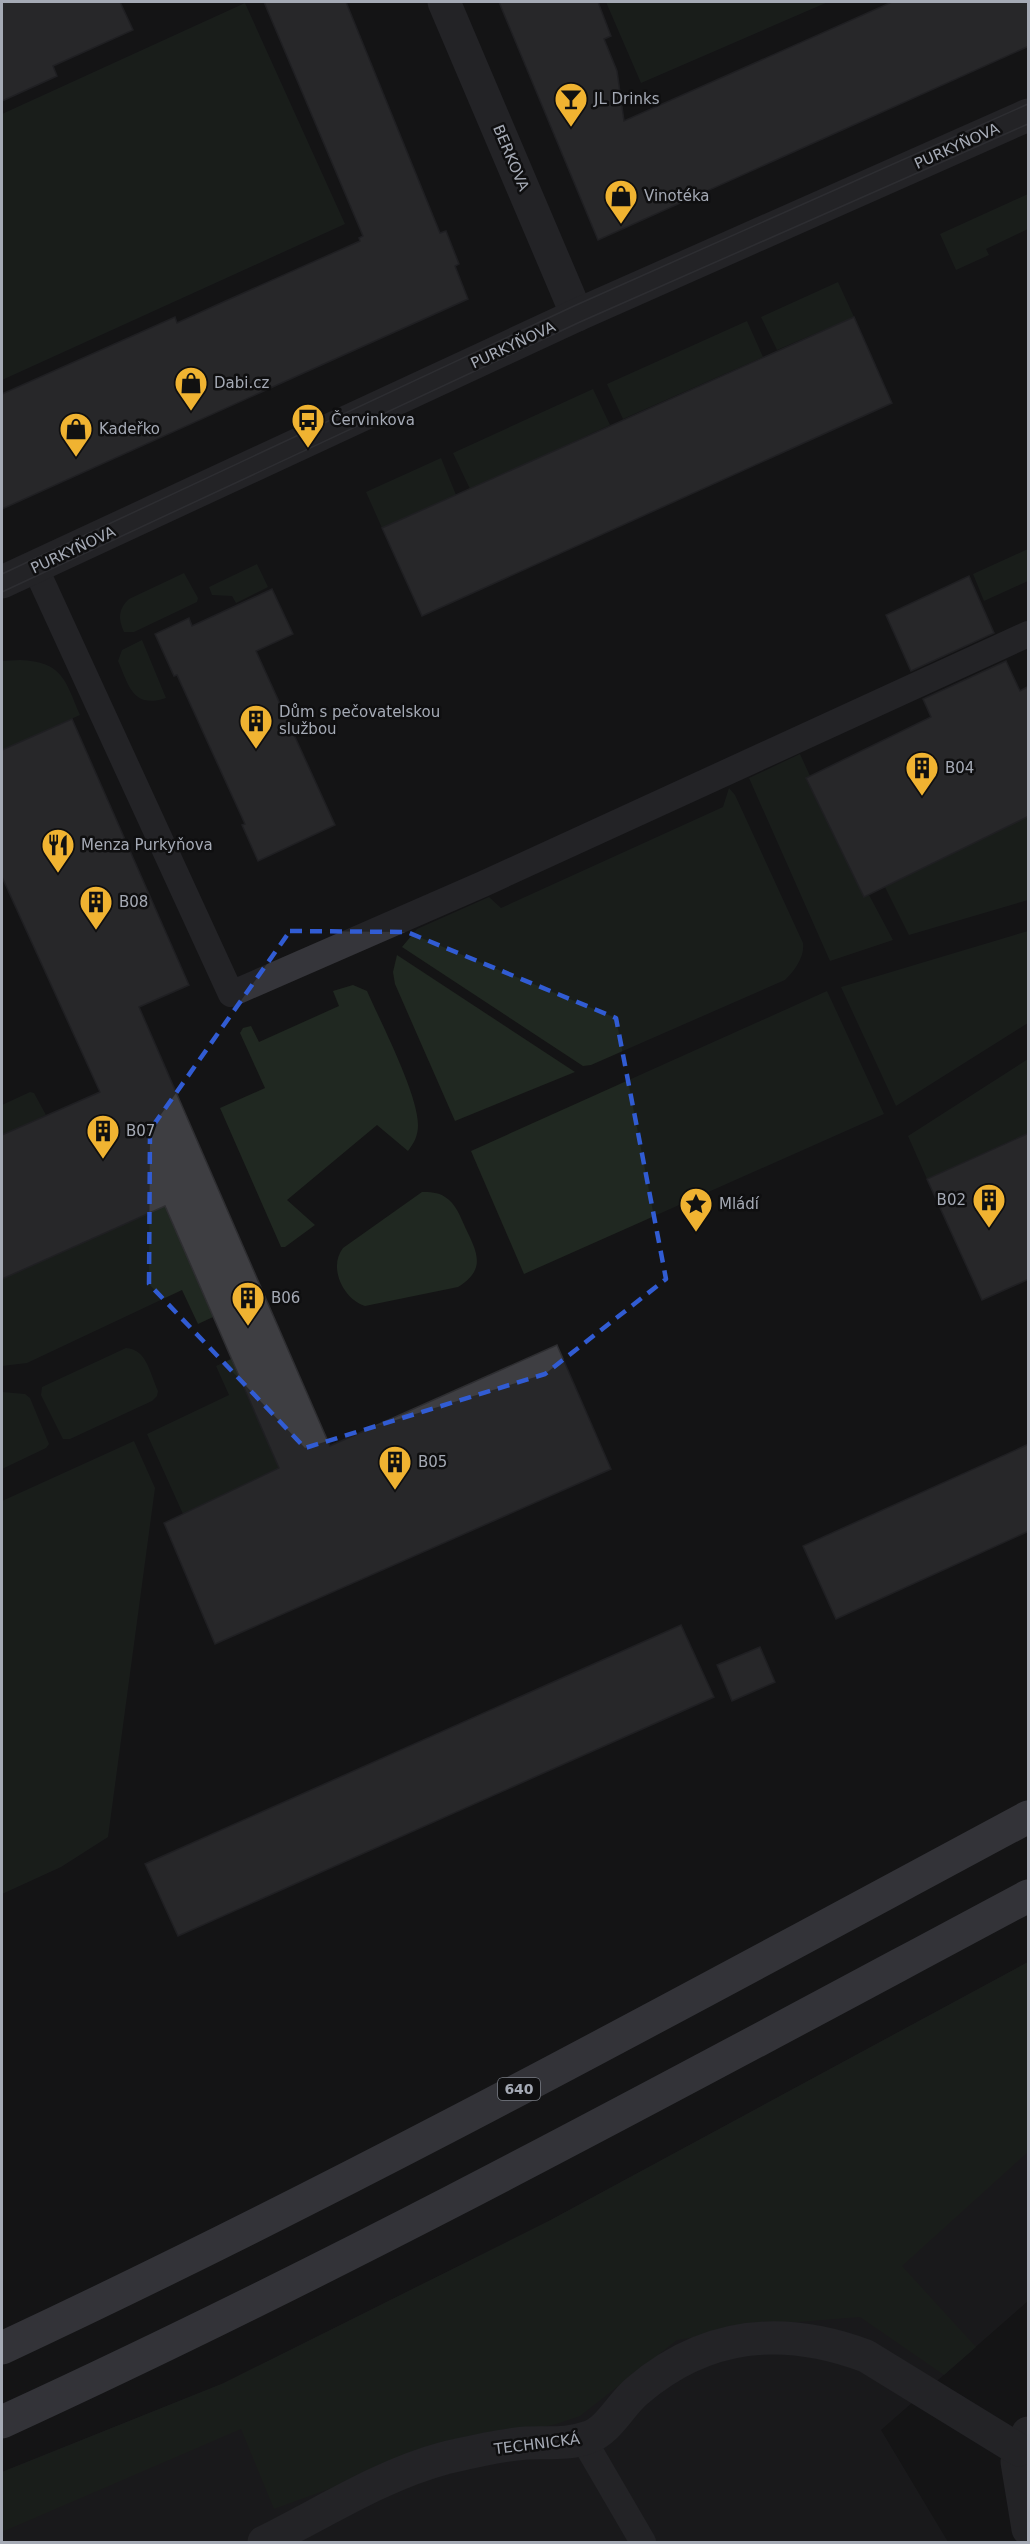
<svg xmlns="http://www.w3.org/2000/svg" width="1030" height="2544" viewBox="0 0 1030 2544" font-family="'DejaVu Sans',sans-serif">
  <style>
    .built { fill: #202022 }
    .green { fill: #202821 }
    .building { fill: #3e3e42; stroke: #2e2e31; stroke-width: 1.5 }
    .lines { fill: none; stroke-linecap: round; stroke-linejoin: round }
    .service { stroke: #35353a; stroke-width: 26 }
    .minor { stroke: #35353a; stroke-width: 33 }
    .tertiary { stroke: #35353a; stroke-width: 33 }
    .trunk { stroke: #595a62; stroke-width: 33 }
    .tram { stroke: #4c4d53; stroke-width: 1.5 }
    .marked { fill: none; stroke: #315cd3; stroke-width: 4.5; stroke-dasharray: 12 8; stroke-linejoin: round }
    .labels { text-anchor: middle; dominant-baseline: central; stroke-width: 5; stroke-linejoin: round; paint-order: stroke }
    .shield { fill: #0f0f10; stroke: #787c84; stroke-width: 1.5 }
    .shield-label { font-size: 14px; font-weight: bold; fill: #a5aab5 }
    .poi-label { font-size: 15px; fill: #a5aab5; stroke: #0f0f10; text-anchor: start }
    .street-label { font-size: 15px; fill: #a5aab5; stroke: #0f0f10 }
  </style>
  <rect width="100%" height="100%" fill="#141415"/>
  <!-- built -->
  <path class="built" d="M1028 1962V2301L881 2430 948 2542H2V2472L224 2383 547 2222Z"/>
  <!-- green -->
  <g class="green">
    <path d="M606 2H828L641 83Z"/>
    <path d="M245 3 345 224 2 380V114Z"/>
    <path d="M1028 194V229L986 249 989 255 956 270 940 234Z"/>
    <path d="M838 282 854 317 777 350 761 317Z"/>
    <path d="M747 321 763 357 623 419 607 384Z"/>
    <path d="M593 389 610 425 470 489 453 453Z"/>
    <path d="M441 458 456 495 382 528 366 492Z"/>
    <path d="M1028 549V581L984 601 973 574Z"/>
    <path d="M257 564 268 587 236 603 232 596 212 595 209 587Z"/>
    <path d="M184 573 198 598 197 602 134 632H124C118 619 118 609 129 599Z"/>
    <path d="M142 640 166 698C133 709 129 686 118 661L122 650Z"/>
    <path d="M20 660C63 662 65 680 80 715L2 750V661Z"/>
    <path d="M800 754 810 776 806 779 864 897 869 895 893 940 830 961 749 778Z"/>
    <path d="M729 788 735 795 803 943C805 957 794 971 785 980L591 1065 583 1066 402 947 417 929 489 897 501 908 723 807Z"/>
    <path d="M1028 816V900L909 935 885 887Z"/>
    <path d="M1028 931V1023L896 1106 841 987Z"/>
    <path d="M397 955 575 1072 455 1121 395 984 393 972Z"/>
    <path d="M353 985 367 991C381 1023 418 1094 418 1125 418 1136 414 1143 408 1151L377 1125 287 1200 315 1225 285 1247H281L220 1108 265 1088 240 1033 243 1028 251 1026 259 1042 339 1006 333 991Z"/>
    <path d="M827 991 884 1114 524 1274 471 1151Z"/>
    <path d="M1028 1059V1133L927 1179 908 1136Z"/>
    <path d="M30 1092 34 1093 46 1115 2 1135V1105Z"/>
    <path d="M422 1192C429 1192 438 1192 445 1197 456 1204 460 1216 465 1227 477 1252 487 1269 458 1287L365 1306C343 1299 328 1267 343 1248Z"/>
    <path d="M165 1206 213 1317 198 1324 182 1290 27 1363 2 1366V1279Z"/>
    <path d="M126 1348C147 1349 150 1374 158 1391L157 1396 152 1401 70 1439H63L41 1395 42 1387Z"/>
    <path d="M231 1359 279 1468 183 1514 147 1434 229 1395 216 1366Z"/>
    <path d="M2 1392 25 1394 30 1398 49 1444 46 1448 2 1469Z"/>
    <path d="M134 1441 155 1488 108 1837 61 1867 2 1894V1501Z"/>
    <path d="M1028 1962V2152L902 2266 976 2347 944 2375 860 2317 774 2324 677 2340 580 2416 556 2424 411 2459 274 2509 241 2429 2 2532V2472L224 2383 547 2222Z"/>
  </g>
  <!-- building -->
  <g class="building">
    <path d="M2 2H120L133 30 53 66 57 76 2 101Z"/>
    <path d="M264 2H346L440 233 446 231 459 264 455 266 468 299 2 509V394L175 317 177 323 221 303 360 241 359 238 363 236Z"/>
    <path d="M499 2H598L611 36 604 39 617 71 624 121 892 2H1029V46L598 240Z"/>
    <path d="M854 317 892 403 422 616 382 528Z"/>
    <path d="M969 576 994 633 911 671 886 615Z"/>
    <path d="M272 589 293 634 256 651 335 825 258 861 242 825 245 824 177 675 174 676 155 634 189 618 192 626Z"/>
    <path d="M1006 661 1020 691 1029 686V816L864 897 806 778 931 717 923 699Z"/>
    <path d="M72 719 189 985 139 1007 330 1446 557 1345 611 1469 215 1644 164 1523 279 1468 165 1206 2 1279V1135L100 1092 2 877V750Z"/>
    <path d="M1029 1133V1279L982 1300 927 1179Z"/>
    <path d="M1029 1444V1531L836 1619 803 1546Z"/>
    <path d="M681 1625 714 1697 178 1936 145 1864Z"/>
    <path d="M760 1647 775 1682 732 1701 717 1665Z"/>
  </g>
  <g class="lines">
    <!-- service -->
    <g class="service">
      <path d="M35 567 231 994 483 884 1028 634"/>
      <path d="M583 2439 643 2542"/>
    </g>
    <!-- minor -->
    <g class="minor">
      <path d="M444 2 577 315"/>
      <path d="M1028 2433 1019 2450 1017 2462 1028 2529"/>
      <path d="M264 2542C323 2513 381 2475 445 2458 471 2452 499 2445 526 2443 547 2442 568 2445 589 2437 609 2430 621 2404 637 2391 706 2332 783 2325 866 2356L1019 2450"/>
    </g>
    <!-- tertiary -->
    <path class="tertiary" d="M2 582 577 315 1028 115"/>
    <!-- trunk -->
    <g class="trunk">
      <path d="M2 2348C351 2185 689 1999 1028 1817"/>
      <path d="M2 2422C351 2262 689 2077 1028 1896"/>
    </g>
    <!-- tram -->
    <g class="tram">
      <path d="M2 574 574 306 1028 104"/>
      <path d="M2 592 580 322 1028 124"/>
    </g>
  </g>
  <!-- marked area -->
  <path d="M0 0H1030V2544H0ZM290 931 407 932 616 1018 666 1279 545 1374 305 1448 149 1284 150 1130Z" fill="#141415" fill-opacity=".55" fill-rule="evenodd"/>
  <path class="marked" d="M290 931 407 932 616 1018 666 1279 545 1374 305 1448 149 1284 150 1130Z"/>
  <!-- icons -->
  <defs>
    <g id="bar-pin" transform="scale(1.725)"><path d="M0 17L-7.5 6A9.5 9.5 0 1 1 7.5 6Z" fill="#f0b331" stroke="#0f0f10"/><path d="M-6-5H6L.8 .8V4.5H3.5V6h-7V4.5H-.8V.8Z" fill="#111"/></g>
    <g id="shop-pin" transform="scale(1.725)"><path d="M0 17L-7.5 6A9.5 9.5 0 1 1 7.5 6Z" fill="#f0b331" stroke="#0f0f10"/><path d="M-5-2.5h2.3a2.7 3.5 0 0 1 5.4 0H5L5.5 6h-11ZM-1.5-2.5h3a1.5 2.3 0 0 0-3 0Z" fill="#111"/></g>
    <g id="bus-pin" transform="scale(1.725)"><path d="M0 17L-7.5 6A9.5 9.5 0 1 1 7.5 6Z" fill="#f0b331" stroke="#0f0f10"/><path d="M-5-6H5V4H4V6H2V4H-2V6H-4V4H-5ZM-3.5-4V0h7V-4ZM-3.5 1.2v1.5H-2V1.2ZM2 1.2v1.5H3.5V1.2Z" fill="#111"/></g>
    <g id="building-pin" transform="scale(1.725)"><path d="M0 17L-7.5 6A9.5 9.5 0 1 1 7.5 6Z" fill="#f0b331" stroke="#0f0f10"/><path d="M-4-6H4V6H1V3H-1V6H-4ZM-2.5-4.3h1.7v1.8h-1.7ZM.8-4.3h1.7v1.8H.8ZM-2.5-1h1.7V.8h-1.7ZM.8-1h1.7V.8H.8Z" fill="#111"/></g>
    <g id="restaurant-pin" transform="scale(1.725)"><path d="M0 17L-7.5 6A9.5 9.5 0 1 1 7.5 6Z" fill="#f0b331" stroke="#0f0f10"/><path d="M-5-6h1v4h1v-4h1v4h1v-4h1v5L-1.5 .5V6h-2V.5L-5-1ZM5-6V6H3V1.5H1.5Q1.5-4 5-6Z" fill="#111"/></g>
    <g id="sight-pin" transform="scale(1.725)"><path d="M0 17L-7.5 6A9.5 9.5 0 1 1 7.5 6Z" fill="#f0b331" stroke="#0f0f10"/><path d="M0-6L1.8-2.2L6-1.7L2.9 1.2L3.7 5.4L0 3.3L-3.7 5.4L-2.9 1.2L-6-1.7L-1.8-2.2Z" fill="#111"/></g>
  </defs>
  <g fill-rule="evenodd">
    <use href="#bar-pin" x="571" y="99"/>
    <use href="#shop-pin" x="621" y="196"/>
    <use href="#shop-pin" x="191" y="383"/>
    <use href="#bus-pin" x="308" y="420"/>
    <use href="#shop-pin" x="76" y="429"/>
    <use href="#building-pin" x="256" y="721"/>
    <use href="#building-pin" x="922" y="768"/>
    <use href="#restaurant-pin" x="58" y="845"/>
    <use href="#building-pin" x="96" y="902"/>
    <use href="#building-pin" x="103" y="1131"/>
    <use href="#building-pin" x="989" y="1200"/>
    <use href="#sight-pin" x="696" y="1204"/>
    <use href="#building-pin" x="248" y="1298"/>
    <use href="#building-pin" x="395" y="1462"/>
  </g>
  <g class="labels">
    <!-- shield labels -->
    <rect class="shield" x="498" y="2078" width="42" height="22" rx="4.5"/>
    <g class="shield-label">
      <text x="519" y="2089">640</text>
    </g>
    <!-- poi labels -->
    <g class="poi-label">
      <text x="594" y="99">JL Drinks</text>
      <text x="644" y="196">Vinotéka</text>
      <text x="214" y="383">Dabi.cz</text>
      <text x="331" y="420">Červinkova</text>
      <text x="99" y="429">Kadeřko</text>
      <text x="279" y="712">Dům s pečovatelskou<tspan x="279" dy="17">službou</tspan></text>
      <text x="945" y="768">B04</text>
      <text x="81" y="845">Menza Purkyňova</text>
      <text x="119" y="902">B08</text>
      <text x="126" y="1131">B07</text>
      <text x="966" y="1200" text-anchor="end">B02</text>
      <text x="719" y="1204">Mládí</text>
      <text x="271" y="1298">B06</text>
      <text x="418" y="1462">B05</text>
    </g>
    <!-- street labels -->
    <g class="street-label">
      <text transform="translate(957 146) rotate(-24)">PURKYŇOVA</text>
      <text transform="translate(511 158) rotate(67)">BERKOVA</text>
      <text transform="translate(513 345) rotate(-25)">PURKYŇOVA</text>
      <text transform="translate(73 550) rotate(-25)">PURKYŇOVA</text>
      <text transform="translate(537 2444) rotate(-7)">TECHNICKÁ</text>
    </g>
  </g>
  <!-- border -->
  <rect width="1030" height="2544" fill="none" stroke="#a5aab5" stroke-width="6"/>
</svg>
